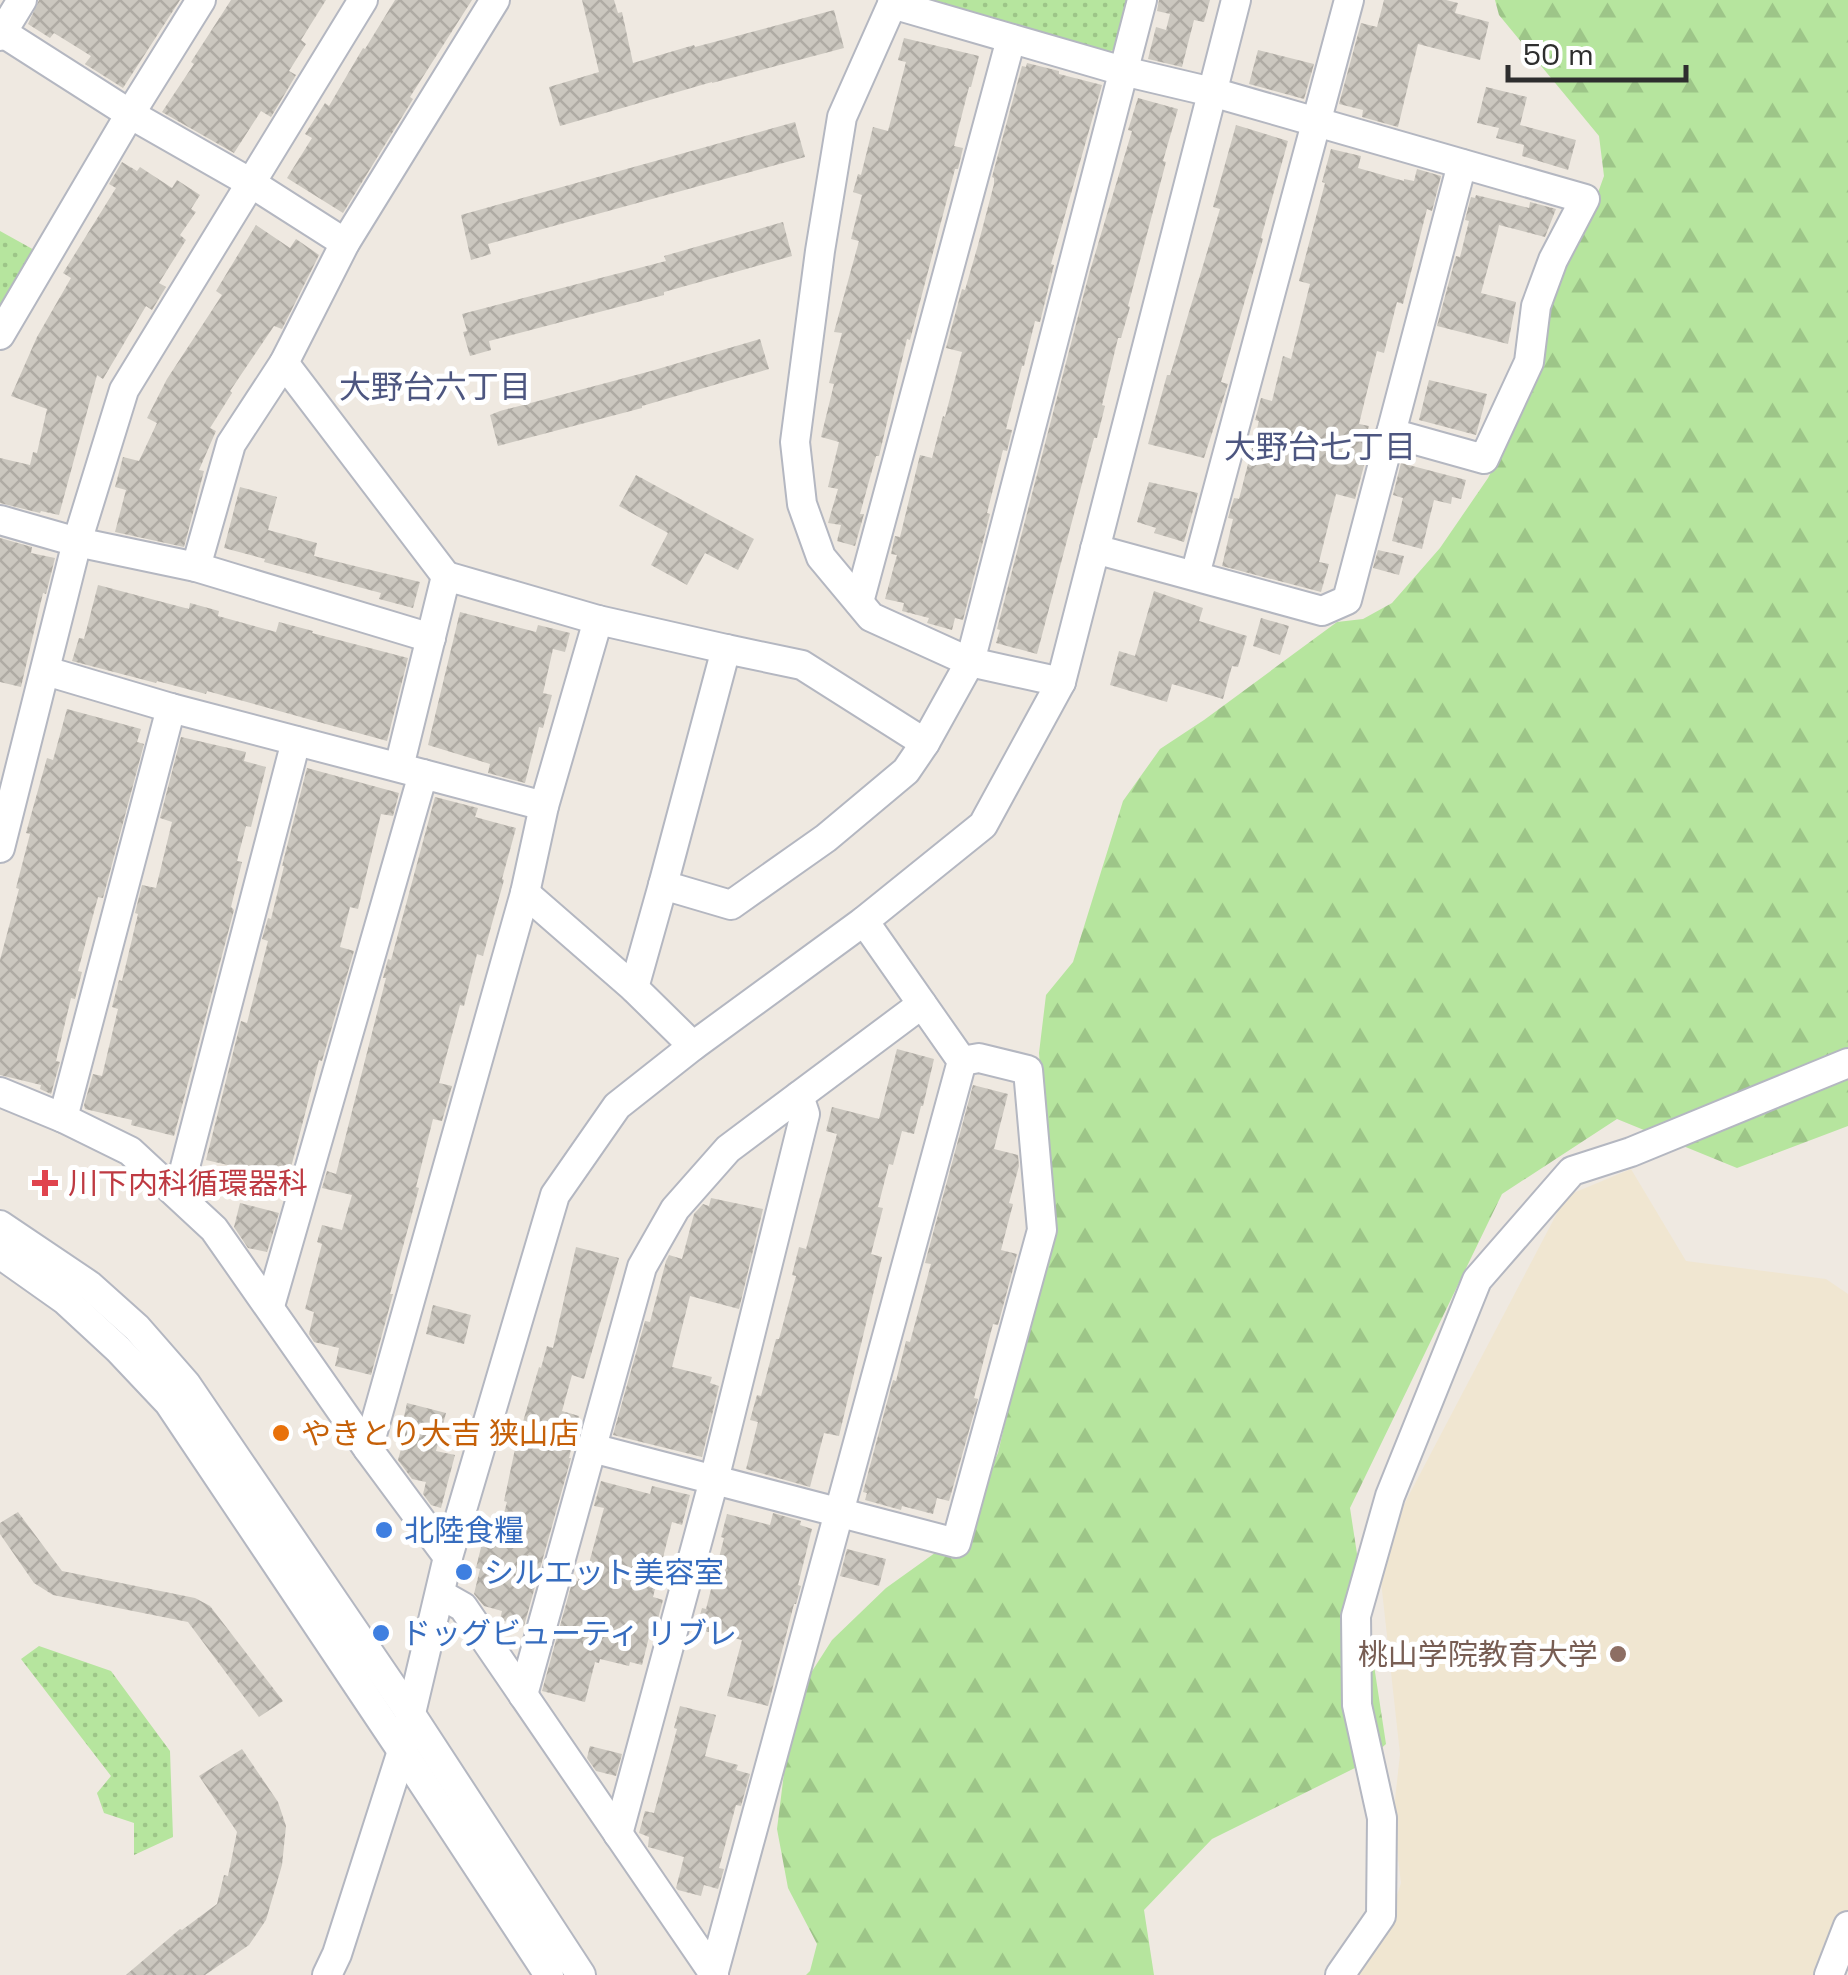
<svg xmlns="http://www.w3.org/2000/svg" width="1848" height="1975" viewBox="0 0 1848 1975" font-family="'Space Grotesk','Noto Sans JP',sans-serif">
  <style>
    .education { fill: #f0e6d1 }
    .grass { fill: url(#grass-dots) }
    .forest { fill: url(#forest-firs) }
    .building { fill: url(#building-cross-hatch) }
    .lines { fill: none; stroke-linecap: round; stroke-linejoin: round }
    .minor-casing { stroke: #b4b7c1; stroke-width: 32 }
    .minor { stroke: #fff; stroke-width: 28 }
    .health-dot { fill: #e0444e; stroke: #fff; stroke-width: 4 }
    .food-dot { fill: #e8710a; stroke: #fff; stroke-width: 4 }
    .shop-dot { fill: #3f7fe0; stroke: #fff; stroke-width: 4 }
    .education-dot { fill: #8d6e63; stroke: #fff; stroke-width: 4 }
    .labels { text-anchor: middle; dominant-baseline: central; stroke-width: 10; stroke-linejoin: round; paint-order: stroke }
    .health-label { font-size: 30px; fill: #be3a42; stroke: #fff; text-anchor: start }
    .food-label { font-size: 30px; fill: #c56008; stroke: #fff; text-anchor: start }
    .shop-label { font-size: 30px; fill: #366cbe; stroke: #fff; text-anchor: start }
    .education-label { font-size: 30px; fill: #785e54; stroke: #fff; text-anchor: end }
    .neighbourhood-label { font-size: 32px; fill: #4d5680; stroke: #fff }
  </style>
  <defs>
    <pattern id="grass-dots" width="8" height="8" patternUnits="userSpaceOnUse" patternTransform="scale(2.5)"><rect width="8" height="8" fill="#b6e59e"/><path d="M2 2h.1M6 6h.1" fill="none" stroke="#9dc588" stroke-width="1.8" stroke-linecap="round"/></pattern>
    <pattern id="forest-firs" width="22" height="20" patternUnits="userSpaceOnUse" patternTransform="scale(2.5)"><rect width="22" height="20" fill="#b6e59e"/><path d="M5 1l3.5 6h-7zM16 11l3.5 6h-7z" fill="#9dc588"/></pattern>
    <pattern id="building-cross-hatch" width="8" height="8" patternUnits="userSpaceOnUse" patternTransform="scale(2.5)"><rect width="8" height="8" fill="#cbc7bf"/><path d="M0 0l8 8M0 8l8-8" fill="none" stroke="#afaba4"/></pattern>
  </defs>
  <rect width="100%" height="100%" fill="#efe9e1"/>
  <!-- education -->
  <path class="education" d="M1631 1169 1686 1261 1826 1279 1848 1294V1924L1827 1975H1358L1387 1925 1401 1883 1393 1818 1400 1754 1378 1554 1566 1196Z"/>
  <!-- grass -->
  <g class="grass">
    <path d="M926 0H1133L1115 50 1105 52Z"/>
    <path d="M0 231 36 251 0 312Z"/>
    <path d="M39 1646 111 1671 170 1751 173 1837 134 1855V1823L104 1813 97 1793 111 1776 21 1659Z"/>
  </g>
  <!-- forest -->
  <path class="forest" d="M1495 0H1848V1126L1737 1168 1617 1119 1502 1194 1350 1508 1386 1744 1365 1763 1212 1839 1144 1910 1154 1975H806L810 1971 817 1944 788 1888 777 1829 793 1701 832 1640 886 1588 960 1535 998 1453 1030 1314 1049 1195 1039 1053 1046 995 1073 962 1123 801 1160 749 1204 720 1337 622 1363 619 1392 603 1440 548 1488 478 1527 401 1559 275 1582 237 1604 176 1599 136 1499 15Z"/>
  <!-- building -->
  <g class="building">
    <path d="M39 0H180L123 88 85 64 91 56 54 33 50 38 28 24Z"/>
    <path d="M231 0H326L301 40 306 44 289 71 296 75 271 117 261 111 234 153 162 112 194 64 191 62Z"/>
    <path d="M395 0H472L410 97 413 99 343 213 287 178 312 138 305 134 325 103 329 106 363 48 365 49Z"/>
    <path d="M582 0H614L618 13 622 12 633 63 694 45 695 47 834 10 844 48 712 83V82L560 126 549 87 599 72Z"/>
    <path d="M1159 0H1210L1204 22 1194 20 1182 67 1148 59 1156 27 1166 30 1170 14 1157 11Z"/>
    <path d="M1384 0H1446L1458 3 1455 13 1489 22 1480 60 1418 44 1398 127 1362 117 1363 110 1339 104 1361 23 1377 27Z"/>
    <path d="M904 38 979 56 971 87H969L954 146 963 148 958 169H955L910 340 907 339 879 456H876L860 514H864L855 546 837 541 841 525 828 523 838 489 828 487 839 442 821 437 834 384 829 383 842 333 834 332 859 241 851 239 862 195 853 192 858 174 861 175 873 127 888 131 906 62 898 60Z"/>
    <path d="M1258 50 1314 64 1304 99 1249 84Z"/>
    <path d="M1027 63 1059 71V74L1102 85 1051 264 1054 265 1040 322 1035 321 1024 366H1022L1006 429 1012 430 1007 451 1003 450 987 513 990 514 963 620 955 618 952 630 927 623 929 618 902 611 904 603 885 599 897 555 891 554 895 536 900 537 920 455 932 458 943 416 945 417 962 352 946 348 962 289 965 290 978 245 994 184V178L992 177 1022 66 1026 67Z"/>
    <path d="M1486 87 1527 97 1520 125 1576 140 1568 170 1522 156 1524 145 1496 138 1499 128 1477 123Z"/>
    <path d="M1138 98 1178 109 1163 161 1166 162 1128 306 1130 307 1121 338H1118L1102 405 1105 406 1097 438H1094L1037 654 996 643 1000 630 997 629 1089 274 1132 131 1128 130Z"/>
    <path d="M795 122 805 157 488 244 491 254 471 260 461 215Z"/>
    <path d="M1236 125 1288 141 1261 238 1263 239 1221 382 1228 384 1204 458 1148 444 1167 375H1170L1220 209 1213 207Z"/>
    <path d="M1331 149 1361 156 1358 168 1404 181V179L1414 181 1417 169 1441 176 1432 211 1427 209 1403 304 1397 302 1384 353 1377 351 1359 424 1369 426 1359 460 1365 462 1355 499 1336 494 1319 562 1329 564 1321 592 1222 566 1233 519 1228 518 1234 498 1239 499 1259 421 1255 420 1261 398 1272 401 1283 356 1291 359 1310 284 1299 281 1325 183 1322 182Z"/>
    <path d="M122 162 137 171 140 167 172 188 177 180 200 195 191 209 196 212 180 235 186 240 159 283 166 287 152 310 146 306 103 379 97 375 59 515 41 511 40 513 0 503V458L30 465 33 452 37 453 47 409 11 396 37 337 71 278 63 273 116 188 109 184Z"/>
    <path d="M1476 195 1529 208 1530 202 1556 209 1545 237 1499 225 1498 230 1481 293 1516 302 1508 344 1437 326 1456 256 1460 257 1469 221 1465 220 1471 197 1475 198Z"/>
    <path d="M783 222 792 256 664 292V295L489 341 491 350 470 356 463 332 467 331 462 314 666 261 664 256Z"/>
    <path d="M256 225 290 248 296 239 319 255 282 329 274 326 230 391 232 393 210 428 216 431 199 470 204 471 184 547 115 532 126 490 115 487 123 457 139 461 157 423 147 418 167 379 222 295 216 291Z"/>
    <path d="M760 339 769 369 642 406V408L498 446 490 415 500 411 651 371Z"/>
    <path d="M1429 380 1487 394 1476 435 1419 420Z"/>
    <path d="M1401 463 1466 480 1461 499 1452 497 1451 504 1434 500 1422 549 1392 541 1403 498 1393 495Z"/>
    <path d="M636 475 754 539 738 570 705 553 687 585 651 565 668 533 619 506Z"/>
    <path d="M1149 482 1198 493 1184 542 1154 533 1156 528 1137 522Z"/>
    <path d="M240 487 277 497 268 530 317 543 314 556 420 582 413 608 379 599 381 593 264 562 265 559 224 548Z"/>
    <path d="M0 538 32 547 31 553 55 558 46 594 43 593 21 687 0 682Z"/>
    <path d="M1378 550 1404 556 1399 575 1373 568Z"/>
    <path d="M98 585 189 609 190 603 219 611 218 616 276 632 279 622 313 631 312 633 408 658 387 741 207 691 206 694 157 681 156 683 72 661 79 638 84 639Z"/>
    <path d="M1154 591 1203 608 1199 621 1247 636 1238 667 1232 666 1223 699 1172 684 1167 702 1110 685 1119 651 1135 656Z"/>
    <path d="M460 612 536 632 538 625 570 633 565 652 553 649 543 693 552 695 543 728 539 727 525 783 488 773 490 764 428 745Z"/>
    <path d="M1261 618 1289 626 1280 655 1253 646Z"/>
    <path d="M67 709 141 729 137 742 144 744 103 898 98 897 78 971 82 972 75 999 71 998 56 1061 60 1062 51 1094 40 1089 41 1085 0 1075V960L19 889 16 888 30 834 26 833 47 758 53 760Z"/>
    <path d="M181 737 246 752 244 761 266 767 251 827 246 826 237 861 242 862 231 907 234 910 174 1136 131 1125 132 1120 85 1109 84 1105 93 1074 102 1076 118 1009 112 1007 119 980 122 981 138 914 135 913 142 885 156 888 172 822 160 818Z"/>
    <path d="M307 768 399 793 393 816 381 814 358 909 350 907 340 947 354 951 322 1061 319 1060 288 1179 206 1160 241 1021 247 1023 268 941 262 939 268 918 271 919 284 866H282Z"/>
    <path d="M435 797 478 808 475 817 516 828 502 879 504 880 483 956 477 954 464 1006 460 1005 439 1083 452 1086 442 1121 433 1119 416 1187 419 1188 390 1294H393L371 1375 335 1366 339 1348 314 1342 309 1334 314 1312 305 1309 322 1244 317 1242 322 1225 342 1230 352 1195 322 1188 327 1171 336 1174 386 978H383L388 959 391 960Z"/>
    <path d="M897 1049 934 1059 923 1106H921L914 1134 902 1131 893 1165 889 1164 878 1207 883 1208 871 1254 882 1257 839 1436 824 1433 810 1487 746 1469 758 1422 750 1420 757 1395 761 1396 776 1339H779L796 1276 792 1275 799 1247 806 1249 837 1134 826 1131 832 1107 879 1119Z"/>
    <path d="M973 1085 1008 1094 994 1149 1018 1155 1019 1166 1009 1203 1013 1204 1001 1250 1017 1254 998 1325 993 1324 974 1398 978 1399 949 1501 937 1498 933 1514 902 1506 901 1510 865 1500 867 1493 863 1492 893 1380 896 1381 906 1341 910 1342 931 1264 925 1263Z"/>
    <path d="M711 1198 763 1209 739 1309 690 1296 672 1367 712 1377 710 1383 719 1386 702 1457 613 1435 645 1321 650 1322 666 1261 669 1255 682 1259 694 1214 703 1204 709 1206Z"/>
    <path d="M240 1203 279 1213 267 1252 248 1248 234 1227Z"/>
    <path d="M576 1247 619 1258 584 1379 572 1375 562 1411 579 1416 569 1458H571L524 1626 500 1620 502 1611 484 1606 474 1594 480 1569 476 1568 484 1535 497 1538 507 1502 504 1501 515 1449 539 1367 541 1368 547 1346 553 1348Z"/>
    <path d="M433 1305 471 1315 464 1344 426 1334Z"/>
    <path d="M407 1403 446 1413 436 1451 455 1455 441 1508 431 1505 423 1494 426 1482 412 1479 398 1460 407 1427 402 1426Z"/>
    <path d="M601 1481 650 1494 652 1486 690 1495 682 1525 672 1522 653 1597 663 1600 655 1630 651 1629 642 1665 630 1662 629 1666 600 1659 599 1663 595 1662 585 1702 542 1691 573 1579 578 1581 579 1576 585 1578 604 1508 594 1506Z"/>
    <path d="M18 1512 62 1571 195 1598 210 1606 283 1701 259 1717 188 1622 53 1595 34 1583 0 1534V1523Z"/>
    <path d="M773 1513 801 1521 800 1525 812 1529 798 1585 801 1586 796 1604H794L768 1706 727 1696 742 1640 696 1629 702 1608 706 1609 724 1538 721 1537 727 1514 770 1525Z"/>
    <path d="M847 1549 886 1559 879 1586 840 1576Z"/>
    <path d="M680 1706 716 1715 705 1756 738 1765 736 1770 750 1774 741 1806 736 1805 719 1868 724 1869 718 1889 704 1885 701 1896 678 1890 676 1888 684 1857 648 1847 649 1837 639 1833 645 1811 654 1813 677 1729 674 1728Z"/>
    <path d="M590 1746 622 1754 616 1776 596 1771 587 1758Z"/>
    <path d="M242 1749 278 1802 286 1826 282 1865 266 1920 249 1945 205 1975H126L180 1929 182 1930 217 1904 224 1875 228 1876 237 1832 199 1776Z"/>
  </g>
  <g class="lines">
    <!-- minor casing -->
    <g class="minor-casing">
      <g id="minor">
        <path d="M894 0 842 117 820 251 795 442 802 504 821 557 871 617 970 662 1061 682"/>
        <path d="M892 4 1123 71 1212 92 1585 199 1553 260 1536 306 1529 362 1484 459 1391 433"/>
        <path d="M0 31 130 114 251 183 345 243"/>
        <path d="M0 36 22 0"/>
        <path d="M0 335 130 114 201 0"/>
        <path d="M284 363 345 243 495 0"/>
        <path d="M0 520 77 542 196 567 431 638"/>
        <path d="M1095 549 1322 611 1347 600 1462 164"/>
        <path d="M196 567 231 444 284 363 446 576"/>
        <path d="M1195 575 1349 0"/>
        <path d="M859 602 1011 39"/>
        <path d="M46 671 171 708 423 774"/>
        <path d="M399 767 446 576 598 620"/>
        <path d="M0 848 77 542 124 390 363 0"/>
        <path d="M663 885 726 649 802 665 925 743"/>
        <path d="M525 893 634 988 693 1046"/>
        <path d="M634 988 663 885 731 905 826 838 906 771 925 743 970 662 1142 0"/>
        <path d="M0 1092 63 1118 130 1151 214 1229 368 1449 448 1557"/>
        <path d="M63 1118 171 708"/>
        <path d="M178 1194 296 741"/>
        <path d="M0 1225 89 1285 137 1328 186 1384 410 1713 581 1975"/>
        <path d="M0 1254 65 1300 118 1349 169 1403 402 1751 549 1975"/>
        <path d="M270 1306 423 774 544 806"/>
        <path d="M592 1448 956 1543 1042 1230 1028 1070 979 1058 962 1061"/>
        <path d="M368 1449 525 893 544 806 598 620 726 649"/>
        <path d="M440 1594 463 1607 714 1974"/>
        <path d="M523 1695 642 1267 675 1209 728 1149 922 1004"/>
        <path d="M618 1834 714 1480 805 1114 799 1096"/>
        <path d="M327 1975 337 1954 402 1751 448 1557 555 1195 617 1106 693 1046 864 921 983 825 1061 682 1236 0"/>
        <path d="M713 1975 962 1061 864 921"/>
        <path d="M1340 1975 1381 1916 1382 1818 1357 1705 1356 1616 1390 1496 1477 1280 1572 1171 1631 1152 1848 1063"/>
        <path d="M1829 1975 1848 1926"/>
      </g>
    </g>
    <!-- minor -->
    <use href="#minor" class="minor"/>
  </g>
  <!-- markers -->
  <path class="health-dot" d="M40 1168h10v10h10v10h-10v10h-10v-10h-10v-10h10z"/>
  <circle class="food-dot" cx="281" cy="1433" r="10"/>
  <g class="shop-dot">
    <circle cx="384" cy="1530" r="10"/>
    <circle cx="464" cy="1572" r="10"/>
    <circle cx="381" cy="1633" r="10"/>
  </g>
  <circle class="education-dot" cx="1618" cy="1654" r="10"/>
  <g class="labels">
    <!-- health labels -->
    <g class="health-label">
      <text x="68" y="1183">川下内科循環器科</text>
    </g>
    <!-- food labels -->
    <g class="food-label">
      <text x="301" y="1433">やきとり大吉 狭山店</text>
    </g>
    <!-- shop labels -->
    <g class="shop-label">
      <text x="404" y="1530">北陸食糧</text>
      <text x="484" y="1572">シルエット美容室</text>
      <text x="401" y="1633">ドッグビューティ リブレ</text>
    </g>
    <!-- education labels -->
    <g class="education-label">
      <text x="1598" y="1654">桃山学院教育大学</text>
    </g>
    <!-- neighbourhood labels -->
    <g class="neighbourhood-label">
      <text x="435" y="387">大野台六丁目</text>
      <text x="1320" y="447">大野台七丁目</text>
    </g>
  </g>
  <!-- scale -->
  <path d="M1508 65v15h178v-15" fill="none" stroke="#2e2e2e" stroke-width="5"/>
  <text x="1523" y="65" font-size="30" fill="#2e2e2e" stroke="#ffffff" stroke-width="8" paint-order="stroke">50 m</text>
</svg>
